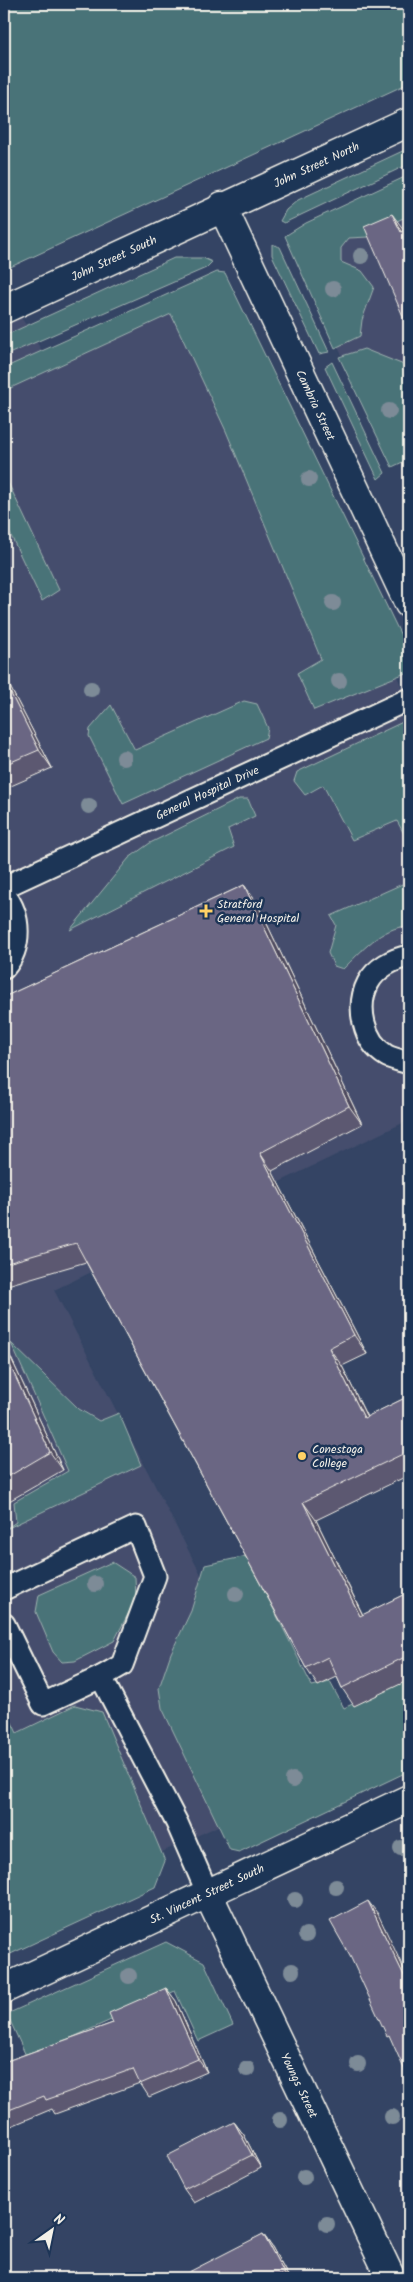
<svg xmlns="http://www.w3.org/2000/svg" width="413" height="2282" viewBox="0 0 413 2282" font-family="Kalam,sans-serif">
  <style>
    .built { fill: #444e6d }
    .green { fill: #4a7378; stroke: #9fb2b0 }
    .lines { fill: none; stroke-linecap: round; stroke-linejoin: round }
    .lane-casing { stroke: #f4f1e8; stroke-width: 25 }
    .street-casing { stroke: #f4f1e8; stroke-width: 31 }
    .secondary-casing { stroke: #f4f1e8; stroke-width: 31 }
    .lane { stroke: #1d3557; stroke-width: 21 }
    .street { stroke: #1d3557; stroke-width: 28 }
    .secondary { stroke: #1d3557; stroke-width: 28 }
    .tree { fill: #7d8b97 }
    .wall { fill: #5c5871; stroke: #f4f1e8 }
    .shaded-wall { fill: #4b475c; stroke: #f4f1e8 }
    .building { fill: #6b6683; stroke: #f4f1e8 }
    .poi-dot { fill: #ffd166; stroke: #1d3557; stroke-width: 2 }
    .labels { text-anchor: middle; dominant-baseline: central; stroke-width: 5; stroke-linejoin: round; paint-order: stroke }
    .street-label { font-size: 12px; fill: #f4f1e8; stroke: #1d3557 }
    .poi-label { font-size: 12px; fill: #f4f1e8; stroke: #1d3557; text-anchor: start }
  </style>
  <rect width="100%" height="100%" fill="#344464"/>
  <filter id="ink" filterUnits="userSpaceOnUse"><feTurbulence type="fractalNoise" baseFrequency=".02" numOctaves="2"/><feDisplacementMap in="SourceGraphic" scale="10" xChannelSelector="R" yChannelSelector="G"/><feConvolveMatrix kernelMatrix="1 2 1 2 8 2 1 2 1" color-interpolation-filters="sRGB"/></filter>
  <g filter="url(#ink)">
    <!-- built -->
    <g class="built">
      <path d="M409 197V426L382 439 293 253Z"/>
      <path d="M209 283 409 702V1120L54 1290 309 1784 4 1925V290L44 354Z"/>
    </g>
    <!-- green -->
    <g class="green">
      <path d="M4 4H409V83L4 270Z"/>
      <path d="M409 148V164L284 223 280 221 286 210 298 200Z"/>
      <path d="M409 175V217L401 219 368 237 349 238 341 248V262L362 271 374 287 362 320 360 336 335 348 285 236 306 223Z"/>
      <path d="M272 244 280 247 329 352 319 354 272 255Z"/>
      <path d="M174 258H203L212 262 206 268 4 356V336Z"/>
      <path d="M217 272 225 273 409 652 408 672 314 710 297 673 321 659 226 431 171 314 4 391V368Z"/>
      <path d="M364 349 409 367V459L392 467 339 357Z"/>
      <path d="M332 362 385 473 378 479 325 367Z"/>
      <path d="M4 474 59 590 42 601 4 521Z"/>
      <path d="M244 701 257 704 268 728 266 738 123 804 89 736 90 729 111 705 135 750Z"/>
      <path d="M409 719V843L397 821 352 840 323 785 305 795 294 781 297 772Z"/>
      <path d="M239 799H248L255 816 228 829 234 847 70 930 129 858 150 843Z"/>
      <path d="M409 881V926C381 927 362 951 343 969L334 966 328 953 336 925 331 916Z"/>
      <path d="M11 1343 79 1409 99 1421 119 1413 141 1465 4 1530 16 1522 14 1502 68 1471Z"/>
      <path d="M247 1556 312 1686 330 1682 344 1708 409 1677V1771L239 1852 230 1850 223 1835 162 1708 159 1688 171 1653 191 1611 205 1565Z"/>
      <path d="M112 1562 135 1577 136 1599 114 1641 75 1661 62 1662 53 1652 36 1612 39 1595Z"/>
      <path d="M75 1705 102 1712 165 1861 155 1887 4 1957V1706L17 1733Z"/>
      <path d="M166 1942 204 1962 233 2025 198 2041 175 1991 27 2058 7 2014Z"/>
    </g>
    <g class="lines">
      <!-- lane casing -->
      <g class="lane-casing">
        <g id="lane">
          <path id="s1" d="M4 887 409 699"/>
          <path d="M4 894C21 915 22 947 4 968"/>
          <path d="M409 956C393 959 376 968 368 983 356 1006 363 1042 387 1056 394 1059 402 1061 409 1063"/>
          <path d="M4 1589 136 1527 155 1576 122 1665 101 1677 43 1704 4 1624"/>
          <path d="M101 1677 177 1823 208 1894"/>
        </g>
      </g>
      <!-- street casing -->
      <g class="street-casing">
        <g id="street">
          <path id="s2" d="M222 206 409 604"/>
          <path id="s3" d="M4 309 409 122"/>
          <path id="s4" d="M208 1894 391 2278"/>
        </g>
      </g>
      <!-- secondary casing -->
      <g class="secondary-casing">
        <g id="secondary">
          <path id="s5" d="M4 1989 409 1799"/>
        </g>
      </g>
      <!-- lane -->
      <use href="#lane" class="lane"/>
      <!-- street -->
      <use href="#street" class="street"/>
      <!-- secondary -->
      <use href="#secondary" class="secondary"/>
    </g>
    <!-- trees -->
    <g class="tree">
      <circle cx="361" cy="256" r="8"/>
      <circle cx="333" cy="289" r="8"/>
      <circle cx="389" cy="411" r="8"/>
      <circle cx="309" cy="479" r="8"/>
      <circle cx="333" cy="603" r="8"/>
      <circle cx="339" cy="681" r="8"/>
      <circle cx="91" cy="689" r="8"/>
      <circle cx="124" cy="758" r="8"/>
      <circle cx="89" cy="806" r="8"/>
      <circle cx="95" cy="1584" r="8"/>
      <circle cx="236" cy="1594" r="8"/>
      <circle cx="293" cy="1780" r="8"/>
      <circle cx="401" cy="1848" r="8"/>
      <circle cx="336" cy="1887" r="8"/>
      <circle cx="295" cy="1900" r="8"/>
      <circle cx="306" cy="1935" r="8"/>
      <circle cx="292" cy="1971" r="8"/>
      <circle cx="129" cy="1976" r="8"/>
      <circle cx="358" cy="2064" r="8"/>
      <circle cx="247" cy="2069" r="8"/>
      <circle cx="392" cy="2117" r="8"/>
      <circle cx="280" cy="2120" r="8"/>
      <circle cx="304" cy="2177" r="8"/>
      <circle cx="327" cy="2224" r="8"/>
    </g>
    <!-- wall -->
    <g class="wall">
      <path d="M4 677 9 685 52 768 4 789Z"/>
      <path d="M244 885 257 903 362 1124 272 1171 367 1354 342 1366 367 1417 409 1396V1475L316 1520 363 1615 409 1592V1680L354 1706 342 1688 337 1677 318 1686 306 1668 86 1262 4 1286V997Z"/>
      <path d="M4 1343 63 1470 4 1504Z"/>
      <path d="M166 1988 176 2001 207 2072 149 2097 140 2083 55 2114 52 2109 4 2129V2062L113 2023Z"/>
      <path d="M234 2122 244 2135 261 2168 194 2203 184 2189Z"/>
      <path d="M263 2234 272 2247 289 2278H189Z"/>
    </g>
    <!-- shaded-wall -->
    <g class="shaded-wall">
      <path d="M392 214 404 230 401 232Z"/>
      <path d="M4 677 9 685 52 768 39 750 4 680Z"/>
      <path d="M244 885 257 903 362 1124 349 1106Z"/>
      <path d="M260 1153 272 1171 367 1354 354 1335Z"/>
      <path d="M4 1343 63 1470 50 1452 4 1352Z"/>
      <path d="M329 1348 342 1366 376 1436 364 1418Z"/>
      <path d="M303 1502 316 1520 372 1634 360 1616Z"/>
      <path d="M368 1901 378 1914 409 1980V1986Z"/>
      <path d="M166 1988 176 2001 207 2072 198 2059Z"/>
      <path d="M234 2122 244 2135 261 2168 252 2155Z"/>
      <path d="M263 2234 272 2247 289 2278H287L284 2273Z"/>
    </g>
    <!-- building -->
    <g class="building">
      <path d="M392 214 401 232 409 228V330L364 226Z"/>
      <path d="M4 680 39 750 4 765Z"/>
      <path d="M244 885 349 1106 260 1153 354 1335 329 1348 364 1418 409 1396V1451L303 1502 360 1616 409 1592V1655L342 1688 328 1657 306 1668 76 1243 4 1264V997Z"/>
      <path d="M4 1352 50 1452 4 1479Z"/>
      <path d="M368 1901 409 1986V2080L389 2035 387 2036 351 1958 330 1921Z"/>
      <path d="M166 1988 198 2059 140 2084 133 2069 46 2100 44 2096 4 2112V2062L113 2023 109 2013Z"/>
      <path d="M234 2122 252 2155 184 2189 167 2156Z"/>
      <path d="M263 2234 284 2273 274 2278H189L187 2273Z"/>
    </g>
  </g>
  <!-- markers -->
  <g class="poi-dot">
    <path d="M203.5 903.5h5v5h5v5h-5v5h-5v-5h-5v-5h5z"/>
    <circle cx="302" cy="1456" r="5"/>
  </g>
  <g class="labels">
    <!-- street labels -->
    <g class="street-label">
      <text stroke="none"><textPath href="#s3" startOffset="344">John Street North</textPath></text>
      <text stroke="none"><textPath href="#s3" startOffset="121">John Street South</textPath></text>
      <text stroke="none"><textPath href="#s2" startOffset="220">Cambria Street</textPath></text>
      <text stroke="none"><textPath href="#s1" startOffset="224">General Hospital Drive</textPath></text>
      <text stroke="none"><textPath href="#s5" startOffset="224">St. Vincent Street South</textPath></text>
      <text stroke="none"><textPath href="#s4" startOffset="212">Youngs Street</textPath></text>
    </g>
    <!-- poi labels -->
    <g class="poi-label">
      <text x="217" y="904">Stratford<tspan x="217" dy="14">General Hospital</tspan></text>
      <text x="312" y="1449">Conestoga<tspan x="312" dy="14">College</tspan></text>
    </g>
  </g>
  <!-- margin -->
  <rect width="413" height="2282" fill="none" stroke="#1d3557" stroke-width="20"/>
  <rect x="10" y="10" width="393" height="2262" fill="none" stroke="#f4f1e8" stroke-width="2" filter="url(#ink)"/>
  <!-- north arrow -->
  <g transform="translate(52 2230) rotate(33)" stroke="#1d3557" stroke-width="4" paint-order="stroke">
  <path d="M0-4L9 19L0 12L-9 19Z" fill="#f4f1e8"/>
  <text y="-8" font-size="14" font-weight="bold" text-anchor="middle" fill="#f4f1e8">N</text>
  </g>
</svg>
